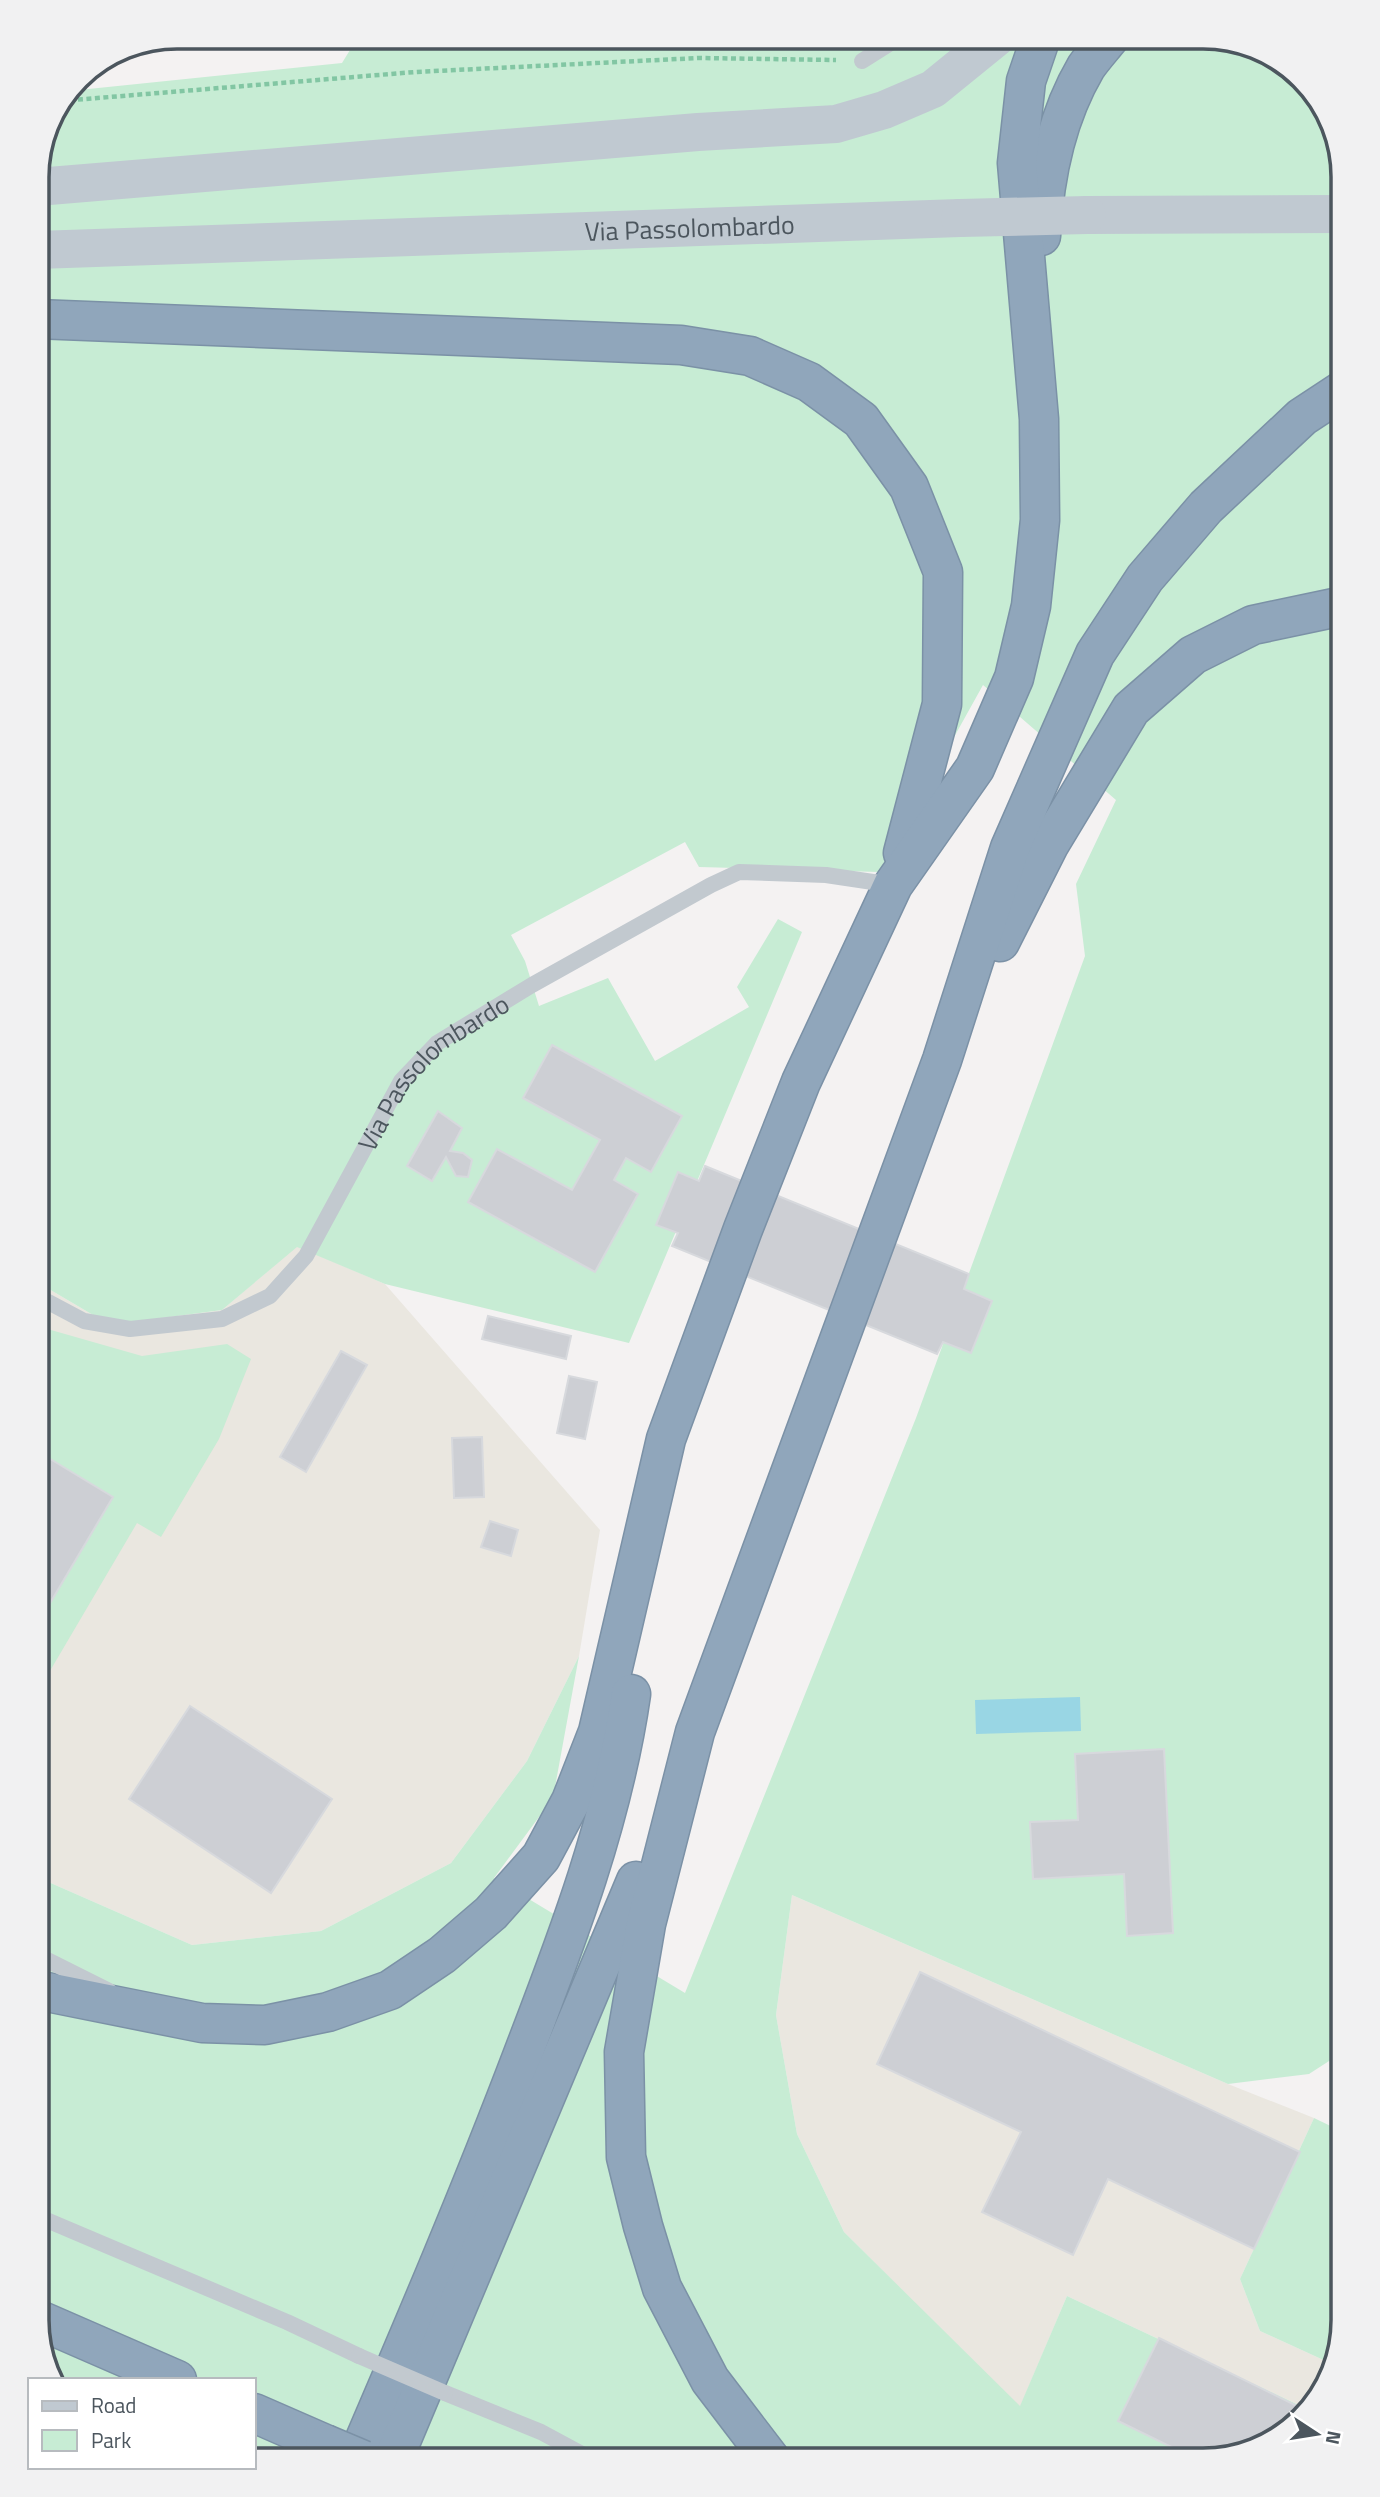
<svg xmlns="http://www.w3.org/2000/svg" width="1380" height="2497" viewBox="0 0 1380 2497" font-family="'Titillium Web',sans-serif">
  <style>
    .commercial { fill: #eae7e0 }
    .green { fill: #c7ecd4 }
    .water { fill: #99d6e4 }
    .building { fill: #cdcfd4; stroke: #d7d9dd; stroke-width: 2 }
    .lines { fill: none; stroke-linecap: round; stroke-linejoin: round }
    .motorway-casing { stroke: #7b91a6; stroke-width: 41 }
    .path { stroke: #82c6a3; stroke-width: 4.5; stroke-dasharray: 5 3.5; stroke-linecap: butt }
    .service { stroke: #c2c9cf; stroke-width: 16 }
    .secondary { stroke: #c0c9d1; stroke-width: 38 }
    .motorway { stroke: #90a6bb; stroke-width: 38 }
    .motorway-bridge-casing { stroke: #7b91a6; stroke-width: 41; stroke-linecap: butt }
    .service-bridge { stroke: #c2c9cf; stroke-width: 16 }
    .secondary-bridge { stroke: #c0c9d1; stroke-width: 38 }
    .motorway-bridge { stroke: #90a6bb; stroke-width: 38 }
    .labels { text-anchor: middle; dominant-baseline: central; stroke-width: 5; stroke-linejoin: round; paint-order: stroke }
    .street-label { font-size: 26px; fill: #4c565e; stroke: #fff }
    .rim { fill: none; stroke: #4c565e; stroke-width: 3.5 }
  </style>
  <rect width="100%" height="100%" fill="#f4f2f2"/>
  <!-- commercial -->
  <g class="commercial">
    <path d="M297 1246 385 1284 600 1530 579 1656 527 1761 451 1863 321 1931 192 1945 37 1877V1282L110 1325 222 1310Z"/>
    <path d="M792 1895 1228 2084 1314 2118 1240 2279 1260 2331 1330 2363 1319 2398 1307 2409 1067 2296 1020 2407 844 2232 797 2134 776 2015Z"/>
  </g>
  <!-- green -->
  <g class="green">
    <path d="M358 37H1212L1288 66 1332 123 1343 177V2052L1309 2074 1228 2084 792 1895 776 2015 797 2134 844 2232 1020 2406 1067 2296 1307 2409 1257 2449 1203 2460H254V2380H52L48 2374 37 2320V1877L192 1945 321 1931 451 1863 527 1761 579 1656 553 1798 494 1878 685 1993 916 1418 1085 956 1076 884 1116 800 983 685 879 872 699 867 685 842 511 935 525 961 539 1006 608 978 655 1061 749 1007 737 987 778 919 802 932 629 1343 385 1284 297 1247 222 1310 110 1325 37 1282V168L51 115 69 91 342 63Z"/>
    <path d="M37 1326 142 1356 227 1344 251 1359 219 1439 161 1537 137 1523 37 1693Z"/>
    <path d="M1314 2118 1343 2132V2320L1330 2363 1260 2331 1240 2279Z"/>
  </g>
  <!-- water -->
  <path class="water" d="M1080 1697 1081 1731 976 1734 975 1700Z"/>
  <!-- building -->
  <g class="building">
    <path d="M552 1045 682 1116 651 1172 626 1158 614 1180 638 1194 595 1272 468 1202 497 1149 572 1190 600 1140 523 1098Z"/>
    <path d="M438 1111 462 1128 450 1151 463 1153 472 1160 468 1177 456 1176 446 1157 432 1181 407 1166Z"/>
    <path d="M705 1166 969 1274 964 1289 992 1301 971 1353 943 1342 937 1354 672 1246 678 1233 656 1225 678 1172 699 1181Z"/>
    <path d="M488 1316 571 1336 566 1359 482 1339Z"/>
    <path d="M341 1351 367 1365 306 1472 280 1457Z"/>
    <path d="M569 1376 597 1382 585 1439 557 1433Z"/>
    <path d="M482 1437 484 1497 454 1498 452 1438Z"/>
    <path d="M37 1451 113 1497 37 1625Z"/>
    <path d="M490 1521 518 1530 511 1556 481 1547Z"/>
    <path d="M190 1706 332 1799 271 1893 129 1799Z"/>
    <path d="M1164 1749 1173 1933 1127 1936 1124 1874 1033 1879 1030 1822 1078 1820 1075 1754Z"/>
    <path d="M920 1972 1300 2152 1254 2249 1108 2179 1073 2255 982 2212 1021 2132 877 2064Z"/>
    <path d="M1159 2338 1305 2410 1257 2449 1198 2460 1118 2421Z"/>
  </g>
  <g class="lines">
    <!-- motorway casing -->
    <g class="motorway-casing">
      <g id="motorway">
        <path d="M1041 236C1044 178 1056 118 1086 67 1093 57 1102 47 1110 37"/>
        <path d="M37 319 681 345 750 356 809 382 861 420 909 487 943 572 942 704 903 853"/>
        <path d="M1000 942 1049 845 1131 709 1193 655 1253 625 1343 606"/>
        <path d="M37 1990 202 2023 265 2025 328 2012 390 1990 442 1955 491 1913 541 1857 571 1801 598 1732 666 1439 743 1229 801 1082 893 885 975 768 1014 678 1031 606 1040 520 1039 419 1017 163 1026 81 1041 37"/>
        <path d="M37 2319 177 2380"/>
        <path d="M254 2413 325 2444"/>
        <path d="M356 2460C414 2325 471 2191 523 2054 568 1937 613 1819 631 1694"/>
        <path d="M393 2460 636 1881"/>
        <path d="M771 2460 710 2380 662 2288 643 2226 626 2157 624 2052 646 1924 695 1732 942 1060 1010 848 1095 654 1145 578 1206 507 1302 417 1343 390"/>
      </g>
    </g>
    <!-- path -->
    <path class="path" d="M61 101 415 72 699 58 836 60"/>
    <!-- service -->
    <g class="service">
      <path d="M862 61 900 37"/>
      <path id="s1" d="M37 1296 84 1321 130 1329 222 1319 270 1296 306 1256 401 1081 437 1043 532 985 711 885 739 872 826 875 893 885"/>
      <path d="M37 1955 109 1991"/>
      <path d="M37 2216 287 2322 359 2356"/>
      <path d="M445 2393 541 2432 593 2460"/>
    </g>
    <!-- secondary -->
    <g class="secondary">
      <path d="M37 187 698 132 836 124 884 110 933 89 997 37"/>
      <path d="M1087 215 1343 214"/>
      <path id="s2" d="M37 250 960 218"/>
    </g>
    <!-- motorway -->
    <use href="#motorway" class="motorway"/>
    <!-- motorway-bridge casing -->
    <g class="motorway-bridge-casing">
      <path id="motorway-bridge" d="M325 2444 363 2460"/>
    </g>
    <!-- service-bridge -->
    <path class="service-bridge" d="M359 2356 445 2393"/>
    <!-- secondary-bridge -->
    <path class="secondary-bridge" d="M960 218 1087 215"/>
    <!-- motorway-bridge -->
    <use href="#motorway-bridge" class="motorway-bridge"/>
  </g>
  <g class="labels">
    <!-- street labels -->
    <g class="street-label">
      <text stroke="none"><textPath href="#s2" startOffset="653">Via Passolombardo</textPath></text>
      <text stroke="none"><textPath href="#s1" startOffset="527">Via Passolombardo</textPath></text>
    </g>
  </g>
  <!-- crop -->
  <path d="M0 0H1380V2497H0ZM177 49H1203A128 128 0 0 1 1331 177V2320A128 128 0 0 1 1203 2448H177A128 128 0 0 1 49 2320V177A128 128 0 0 1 177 49Z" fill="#f1f1f2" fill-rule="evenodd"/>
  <path class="rim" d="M177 49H1203A128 128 0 0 1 1331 177V2320A128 128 0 0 1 1203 2448H177A128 128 0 0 1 49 2320V177A128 128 0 0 1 177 49Z"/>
  <!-- legend -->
  <rect x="28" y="2378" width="228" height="91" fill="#ffffff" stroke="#b7bbbf" stroke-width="2"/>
  <rect x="42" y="2401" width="35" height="10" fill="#c0c9d1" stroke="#b7bbbf" stroke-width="2"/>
  <text x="91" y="2413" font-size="21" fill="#4c565e">Road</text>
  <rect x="42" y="2430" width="35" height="21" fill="#c7ecd4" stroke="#b7bbbf" stroke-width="2"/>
  <text x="91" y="2448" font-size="21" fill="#4c565e">Park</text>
  <!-- north arrow -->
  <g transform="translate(1317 2434) rotate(102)" stroke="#ffffff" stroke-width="5" paint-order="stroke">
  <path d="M0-5L12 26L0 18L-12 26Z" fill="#4c565e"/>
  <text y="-10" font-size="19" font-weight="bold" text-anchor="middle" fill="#4c565e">N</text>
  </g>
</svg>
